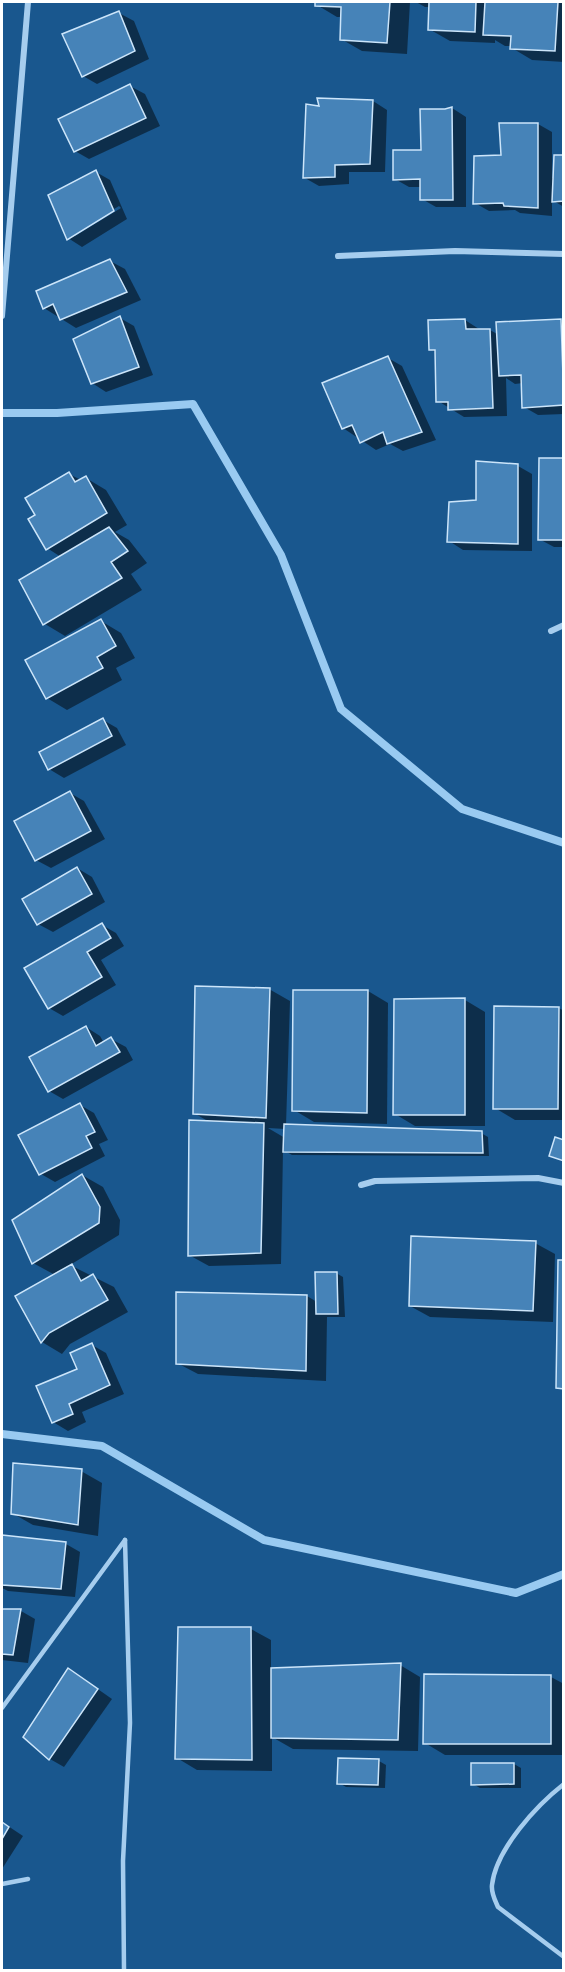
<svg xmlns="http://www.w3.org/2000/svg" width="565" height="1972" viewBox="0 0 565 1972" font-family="'Fira Sans Condensed',sans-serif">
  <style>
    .shadow { fill: #0007; fill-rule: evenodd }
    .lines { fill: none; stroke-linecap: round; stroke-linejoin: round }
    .stream { stroke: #99caf1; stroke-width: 8 }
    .building { fill: #4683b8; stroke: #cce5fa; stroke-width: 1.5 }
    .service { stroke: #a6cdee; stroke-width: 4.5 }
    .minor { stroke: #a6cdee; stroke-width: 6 }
  </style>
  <rect width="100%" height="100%" fill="#19578e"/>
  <!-- shadow -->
  <g class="shadow">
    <path d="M317 2H410L407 54 362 51 341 39 342 17H337L317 5Z"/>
    <path d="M416 2H564V62L532 60 512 48V46H505L495 40V43L450 41 429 29 430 7H425Z"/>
    <path d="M119 13 134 21 149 59 97 84 83 76Z"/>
    <path d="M130 86 145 94 160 126 89 159 75 151Z"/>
    <path d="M319 99 373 101 387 110 385 172H349V184L319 186 305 178 320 108Z"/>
    <path d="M452 108 466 117V207H436L422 199 421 187H409L395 179 422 151Z"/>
    <path d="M538 124 552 132V178H554L564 156V207L552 200V216L520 213 515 210 489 211 475 203 502 157Z"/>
    <path d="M96 172 110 180 127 219 82 247 68 238ZM119 206 121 208 75 236V233Z"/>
    <path d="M110 261 125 269 141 300 76 328 44 308Z"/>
    <path d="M120 318 134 326 153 375 106 392 92 383Z"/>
    <path d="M465 320 479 329V330H490L499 335 561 321 564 322V414L538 415 524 407 523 383 515 384 506 378 507 416 464 417 438 401 437 353 430 349Z"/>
    <path d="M388 358 402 366 436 440 403 451 390 444 376 450 343 428Z"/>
    <path d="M564 460V547H554L539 539Z"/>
    <path d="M518 466 532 474V551L463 550 449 541 477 502Z"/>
    <path d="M69 474 81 480 86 478 106 490 127 525 115 532 129 540 147 563 131 574 142 590 65 636 45 624 61 557 47 548 37 515Z"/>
    <path d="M101 621 121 633 135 658 116 668 122 680 67 710 47 698Z"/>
    <path d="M103 720 117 728 126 745 64 778 49 769Z"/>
    <path d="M70 793 84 801 105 839 51 868 36 860Z"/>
    <path d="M77 868 92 877 105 902 53 932 38 924Z"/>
    <path d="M102 925 116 933 124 946 101 960 116 985 63 1016 49 1008Z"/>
    <path d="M269 989 290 1001 286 1126 481 1133 488 1137 489 1156 292 1155 283 1150 281 1264 209 1266 189 1255 211 1123 194 1113ZM268 1128 285 1129V1138Z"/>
    <path d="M368 991 388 1003 387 1124 314 1122 294 1110Z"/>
    <path d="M465 1000 485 1012V1126H415L395 1114Z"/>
    <path d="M559 1008 564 1011V1120H515L495 1108Z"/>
    <path d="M86 1027 100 1036 104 1043 111 1039 126 1047 133 1060 63 1099 49 1091Z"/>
    <path d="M80 1105 94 1113 108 1140 99 1144 105 1156 55 1182 41 1174Z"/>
    <path d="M82 1175 103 1187 120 1220 119 1235 70 1265 114 1287 128 1312 70 1344 62 1354 42 1342 55 1275 33 1263Z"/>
    <path d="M535 1243 555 1254 553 1322 430 1317 410 1306Z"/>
    <path d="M336 1273 343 1277 345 1317H327L326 1381 198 1374 177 1363 307 1296 317 1302Z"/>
    <path d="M92 1345 106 1353 124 1394 82 1412 86 1422 68 1431 53 1422 38 1387 79 1369Z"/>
    <path d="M81 1471 102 1483 98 1536 33 1525 12 1513Z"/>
    <path d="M2 1536 66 1544 80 1552 75 1597 8 1591 2 1588Z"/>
    <path d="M2 1610 21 1611 35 1619 28 1663 2 1660Z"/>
    <path d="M251 1629 271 1640V1670L400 1665 420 1677 418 1751 293 1749 272 1737V1771L197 1770 177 1758Z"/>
    <path d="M551 1677 564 1684V1755H445L425 1743Z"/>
    <path d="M82 1678 112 1699 64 1767 50 1759 25 1737Z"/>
    <path d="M379 1761 386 1765 385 1788 346 1787 339 1783Z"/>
    <path d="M514 1764 521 1768V1788H480L473 1784Z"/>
    <path d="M2 1822 23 1836 2 1869Z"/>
  </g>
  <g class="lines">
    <!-- stream -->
    <g class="stream">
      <path d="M2 413H57L193 404 281 555 341 709 462 809 564 843"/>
      <path d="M2 1434 102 1446 264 1540 516 1593 564 1574"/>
    </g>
  </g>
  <!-- building -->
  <g class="building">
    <path d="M315 2H390L387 43 340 40 341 7 315 6Z"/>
    <path d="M429 2H476L475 32 428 30Z"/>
    <path d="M485 2H558L555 51 510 49 511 36 483 35Z"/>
    <path d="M119 11 135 51 82 77 62 34Z"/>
    <path d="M130 84 146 118 74 152 58 119Z"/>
    <path d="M317 98 373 100 370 164 335 165V177L303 178 306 104 319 106Z"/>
    <path d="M452 107 453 200H420V179L393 180V150H421L420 109H445Z"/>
    <path d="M499 123H538V208L504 206 503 203 473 204 474 156 501 155Z"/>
    <path d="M554 155H564V201L552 202Z"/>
    <path d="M96 170 114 211 67 240 48 195Z"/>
    <path d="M110 259 127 292 60 320 53 304 43 309 36 291Z"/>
    <path d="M120 316 139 367 91 384 73 339Z"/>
    <path d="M465 319 466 329H490L493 408 448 410V402H436L435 350H429L428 320Z"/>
    <path d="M561 319 564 405 522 408 521 375 499 376 496 322Z"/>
    <path d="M388 356 422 432 387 444 383 432 360 443 352 425 342 429 322 383Z"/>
    <path d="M539 458H564V540H538Z"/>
    <path d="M476 461 518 464V544L447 542 449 502 476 500Z"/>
    <path d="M69 472 75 482 86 476 107 513 46 550 28 519 35 515 25 498Z"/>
    <path d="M109 527 128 551 111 562 122 578 43 625 19 580Z"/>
    <path d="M101 619 116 646 97 657 103 668 46 699 25 660Z"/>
    <path d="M103 718 112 736 48 770 39 752Z"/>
    <path d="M70 791 91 831 35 861 14 821Z"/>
    <path d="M77 867 92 894 37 925 22 899Z"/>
    <path d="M102 923 111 938 87 952 102 977 48 1009 24 968Z"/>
    <path d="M195 986 270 988 266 1118 193 1114Z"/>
    <path d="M293 990H368L367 1113 292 1111Z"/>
    <path d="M465 998V1115H393L394 999Z"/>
    <path d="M494 1006 559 1007 558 1109H493Z"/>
    <path d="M86 1026 96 1046 111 1037 120 1052 48 1092 29 1057Z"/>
    <path d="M80 1103 95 1132 86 1136 92 1148 39 1175 18 1135Z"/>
    <path d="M189 1120 264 1123 261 1253 188 1256Z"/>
    <path d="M284 1124 482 1131 483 1153 283 1152Z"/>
    <path d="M555 1137 564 1140V1161L549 1156Z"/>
    <path d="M82 1174 100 1207 99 1223 32 1264 12 1220Z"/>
    <path d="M411 1236 536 1241 533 1311 409 1306Z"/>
    <path d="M558 1260H564V1389L556 1388Z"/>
    <path d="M72 1264 81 1281 93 1274 108 1300 49 1333 41 1343 15 1296Z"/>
    <path d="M315 1272H337L338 1314H316Z"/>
    <path d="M176 1292 307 1295 306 1371 176 1364Z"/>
    <path d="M92 1343 110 1385 69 1404 73 1414 52 1423 36 1386 77 1369 70 1353Z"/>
    <path d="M13 1463 82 1469 78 1525 11 1514Z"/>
    <path d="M2 1535 66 1542 61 1589 2 1585Z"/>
    <path d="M2 1609H21L13 1655 2 1654Z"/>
    <path d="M178 1627H251L252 1760 175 1759Z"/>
    <path d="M401 1663 398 1740 271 1738V1668Z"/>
    <path d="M68 1668 98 1689 49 1760 23 1737Z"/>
    <path d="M424 1674 551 1675V1744H423Z"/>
    <path d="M338 1758 379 1759 378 1785 337 1784Z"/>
    <path d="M471 1763H514V1784L471 1785Z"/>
    <path d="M2 1822 9 1827 2 1839Z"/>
  </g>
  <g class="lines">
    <!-- service -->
    <g class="service">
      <path d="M2 1708 125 1540"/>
      <path d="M564 1784C537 1805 496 1849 492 1885 491 1893 495 1900 498 1907L564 1957"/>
      <path d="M2 1884 28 1879"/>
      <path d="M124 1970 123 1861 130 1723 125 1540"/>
    </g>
    <!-- minor -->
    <g class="minor">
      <path d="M338 256 455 251 564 254"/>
      <path d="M2 316 28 2"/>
      <path d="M551 631 564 625"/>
      <path d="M361 1185 375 1181 538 1178 564 1183"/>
    </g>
  </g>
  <!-- border -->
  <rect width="565" height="1972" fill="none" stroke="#ffffff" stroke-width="6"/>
</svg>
